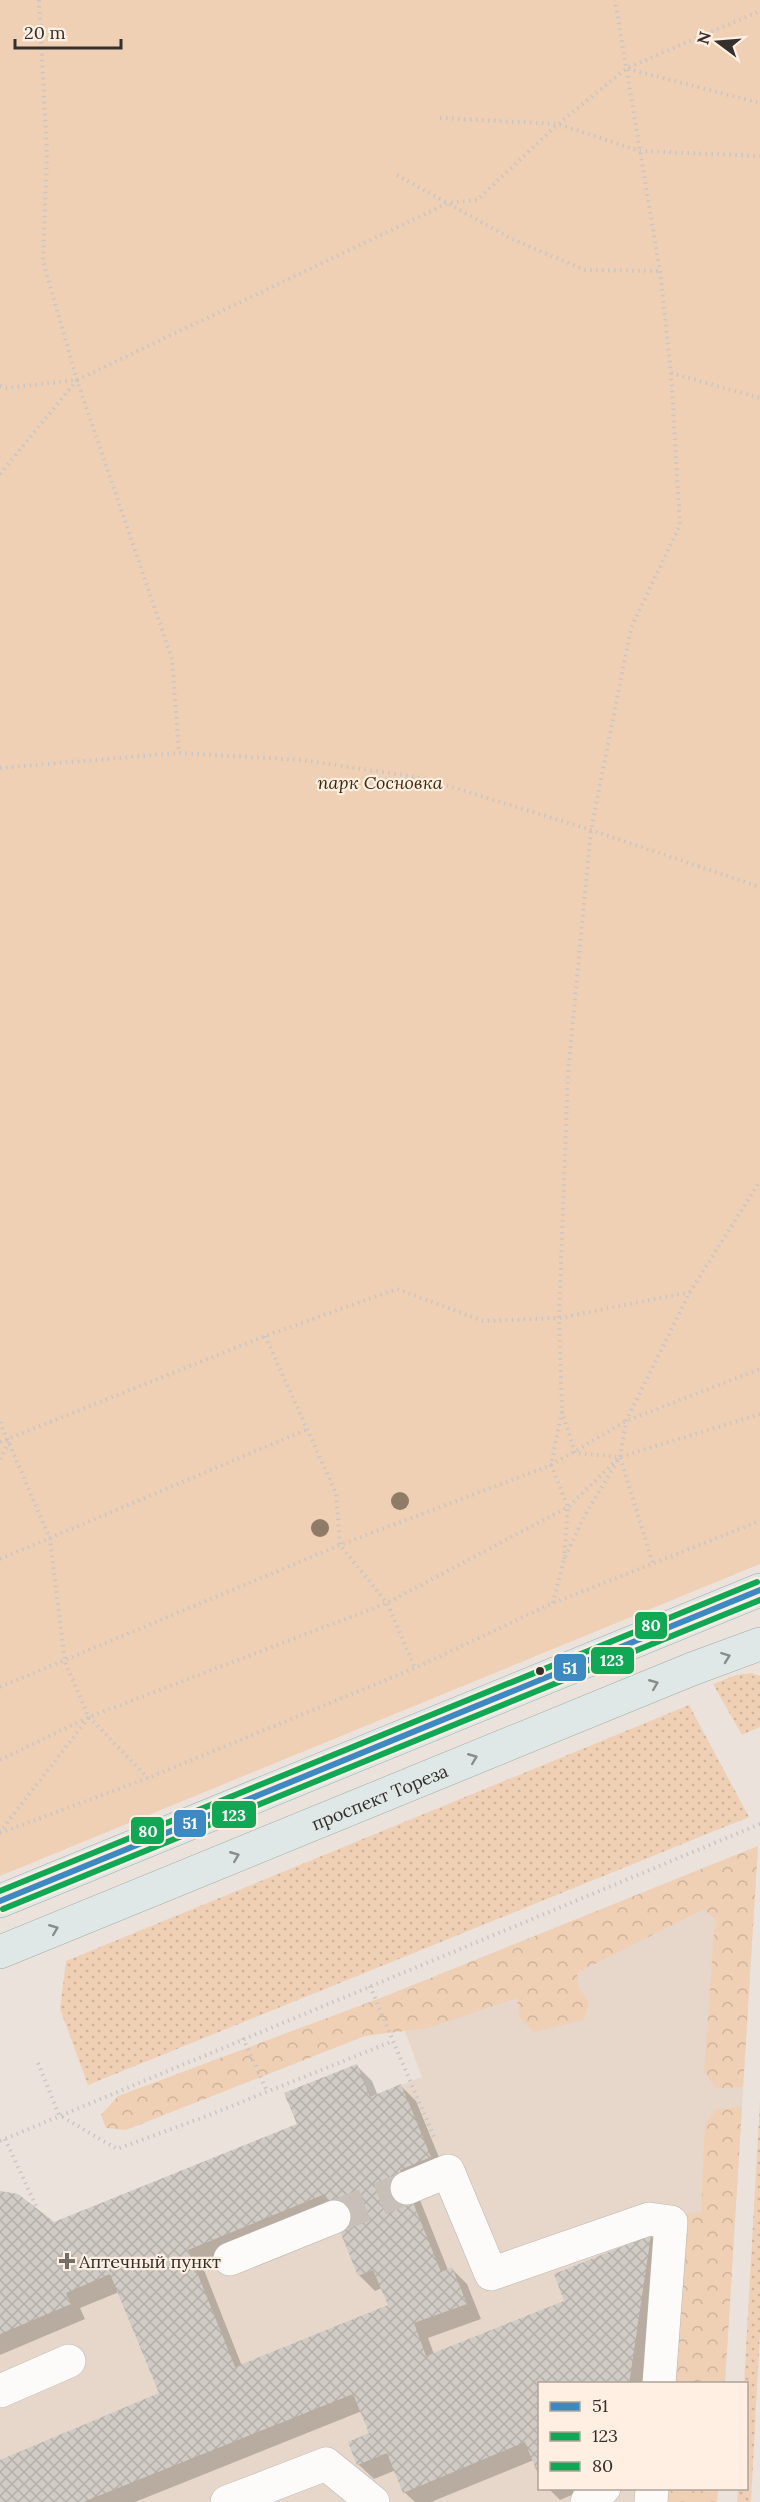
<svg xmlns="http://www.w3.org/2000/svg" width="760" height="2502" viewBox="0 0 760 2502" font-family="Lora,serif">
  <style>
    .built { fill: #e6d7ca }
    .grass { fill: url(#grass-dots) }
    .forest { fill: url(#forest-crowns) }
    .park { fill: #efd0b5 }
    .shadow { fill: #0003; fill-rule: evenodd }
    .building { fill: url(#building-cross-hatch); fill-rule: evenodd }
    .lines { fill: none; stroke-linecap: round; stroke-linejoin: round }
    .minor-tunnel { stroke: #c7bfb8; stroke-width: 33; stroke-dasharray: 33 16; stroke-linecap: butt }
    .minor-casing { stroke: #bbb5af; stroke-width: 34 }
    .major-casing { stroke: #9daaa6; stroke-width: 34 }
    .path { stroke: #cac6c4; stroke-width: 4; stroke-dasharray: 1.5 4.5; stroke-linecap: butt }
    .minor { stroke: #fcfbfa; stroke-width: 33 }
    .major { stroke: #dfe8e6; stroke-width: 33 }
    .bus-1-casing { stroke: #ffefe2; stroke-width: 10 }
    .bus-2-casing { stroke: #ffefe2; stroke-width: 10 }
    .bus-3-casing { stroke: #ffefe2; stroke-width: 10 }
    .bus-1 { stroke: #3d8ac2; stroke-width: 6 }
    .bus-2 { stroke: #10a855; stroke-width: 6 }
    .bus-3 { stroke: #10a855; stroke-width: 6 }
    .tree { fill: #8f7c68 }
    .oneway { stroke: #8a8c89 }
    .bus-dot { fill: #36302c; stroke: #ffefe2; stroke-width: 2 }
    .poi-dot { fill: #756f69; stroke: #ffefe2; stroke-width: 2 }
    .labels { text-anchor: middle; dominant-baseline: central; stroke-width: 4.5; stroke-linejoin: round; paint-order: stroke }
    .park-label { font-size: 18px; font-style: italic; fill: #43270a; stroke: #ffefe2 }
    .street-label { font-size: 18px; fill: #36302c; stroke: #ffefe2 }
    .poi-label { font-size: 18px; fill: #36302c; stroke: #ffefe2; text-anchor: start }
    .line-badge { stroke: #ffefe2; stroke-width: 2 }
    .badge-label { font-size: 16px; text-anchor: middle; font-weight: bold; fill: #fff }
  </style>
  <defs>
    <pattern id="grass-dots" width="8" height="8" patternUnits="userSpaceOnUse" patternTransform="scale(1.5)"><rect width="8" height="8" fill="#efd0b5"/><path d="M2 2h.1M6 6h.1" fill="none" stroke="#ceb39c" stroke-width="1.8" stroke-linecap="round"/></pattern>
    <pattern id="forest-crowns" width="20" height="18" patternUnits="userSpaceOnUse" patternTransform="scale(1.5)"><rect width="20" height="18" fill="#efd0b5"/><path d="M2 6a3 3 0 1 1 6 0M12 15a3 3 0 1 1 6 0" fill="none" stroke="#ceb39c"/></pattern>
    <pattern id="building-cross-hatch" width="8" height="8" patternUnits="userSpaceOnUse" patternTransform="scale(1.5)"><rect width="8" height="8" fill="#d1cbc5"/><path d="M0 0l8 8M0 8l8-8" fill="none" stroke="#b4afa9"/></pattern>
  </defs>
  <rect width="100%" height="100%" fill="#ebe3db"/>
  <!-- built -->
  <path class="built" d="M758 1846 725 2383 540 2384V2488L718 2489 717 2502H0V2191L18 2194 55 2222 297 2124 284 2093 357 2064 371 2097 422 2077 391 1994Z"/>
  <!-- grass -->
  <g class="grass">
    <path d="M751 1673 760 1676V1727L742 1735 713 1684 736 1675Z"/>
    <path d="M689 1705 749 1817 88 2085 60 2009 66 1961Z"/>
    <path d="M760 2101V2332L751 2502H737L738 2489 746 2488V2384L744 2383Z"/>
  </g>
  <!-- forest -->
  <g class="forest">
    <path d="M758 1846 743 2087 716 2088 704 2072 715 1919 704 1909 577 1973 578 1987 589 2002 584 2020 533 2032 520 2018 517 1998 428 2028 365 2036 126 2130 106 2128 101 2115 118 2096 391 1994Z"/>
    <path d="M742 2107 725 2383 669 2384 680 2215 701 2212 705 2124 717 2109Z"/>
    <path d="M663 2489H718L717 2502H662Z"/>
  </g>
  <!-- park -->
  <path class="park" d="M0 0H760V1564L0 1876Z"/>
  <!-- shadow -->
  <g class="shadow">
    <path d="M357 2066 372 2081 378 2096 401 2086 416 2101 445 2172 414 2185 448 2270 452 2269 467 2284 481 2319 428 2338 434 2354 566 2302 555 2275 651 2236 666 2251 646 2384H540V2473L534 2460 431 2502H415L404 2492 396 2470 374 2479 358 2464 371 2434 362 2411 135 2502H0V2461L161 2394 119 2292 80 2308 85 2319 0 2355V2193L54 2224 299 2125ZM334 2212 359 2275 375 2291 382 2288 389 2306 242 2366 202 2265Z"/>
    <path d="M548 2488H572L574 2494 560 2500Z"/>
  </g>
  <!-- building -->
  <path class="building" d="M357 2064 370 2097 401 2084 431 2157 400 2170 441 2272 452 2267 467 2304 414 2323 426 2356 564 2301 554 2274 651 2235 629 2384H540L539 2477 525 2442 403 2493 387 2453 357 2465 348 2442 369 2433 353 2394 83 2502H0V2460L159 2393 110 2274 66 2293 71 2304 0 2334V2191L18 2194 54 2222 297 2124 284 2093ZM325 2194 358 2276 373 2270 388 2305 235 2367 188 2250Z"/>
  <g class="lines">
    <!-- minor-tunnel -->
    <path class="minor-tunnel" d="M334 2217 407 2188"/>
    <!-- minor casing -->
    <g class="minor-casing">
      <g id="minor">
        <path d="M407 2188 448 2171 491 2274 649 2219 671 2222 659 2384"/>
        <path d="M230 2259 334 2217"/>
        <path d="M0 2391 69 2361"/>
        <path d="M227 2502 326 2464 373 2502"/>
        <path d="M587 2502 604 2488"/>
        <path d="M651 2502 652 2488"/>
      </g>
    </g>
    <!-- major casing -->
    <g class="major-casing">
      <g id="major">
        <path d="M0 1901 760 1590"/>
        <path id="s1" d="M0 1952 692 1669 760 1644"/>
      </g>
    </g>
    <!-- path -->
    <g class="path">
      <path d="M39 0 47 154 43 261 77 380 172 659 179 753"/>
      <path d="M628 69 760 103"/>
      <path d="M440 118 558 124 640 151 760 156"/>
      <path d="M397 175 512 239 585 270 660 271"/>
      <path d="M671 373 760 398"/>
      <path d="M0 386 6 388 77 380 448 203 477 200 558 124 627 68 760 11"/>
      <path d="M0 474 77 380"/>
      <path d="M0 768 179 753 302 760 423 778 591 830 760 887"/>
      <path d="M265 1336 336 1493 340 1545 387 1603 415 1668"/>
      <path d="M562 1411 575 1453 620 1457 653 1564"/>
      <path d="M0 1422 50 1539 65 1662 89 1717 0 1832"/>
      <path d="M0 1442 265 1336 397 1289 483 1321 559 1318 690 1292"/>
      <path d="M0 1459 9 1441"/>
      <path d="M0 1559 308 1429"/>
      <path d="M564 1559 568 1507 551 1465 562 1411 559 1318 568 1073 591 830 631 628 680 525 671 373 660 271 615 0"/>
      <path d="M553 1603 564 1559 585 1515 620 1457 626 1421 690 1292 760 1181"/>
      <path d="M0 1687 340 1545 551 1465 626 1421 760 1369"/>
      <path d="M89 1717 148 1778"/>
      <path d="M0 1760 89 1717 387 1603 568 1507 620 1457 760 1414"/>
      <path d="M0 1833 148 1778 415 1668 553 1603 760 1521"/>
      <path d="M370 1986 393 2041"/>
      <path d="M243 2038 267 2091"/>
      <path d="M38 2063 59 2115 117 2149 212 2114 393 2041 435 2139"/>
      <path d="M5 2139 36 2206"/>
      <path d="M0 2141 760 1824"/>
    </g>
    <!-- minor -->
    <use href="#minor" class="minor"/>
    <!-- major -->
    <use href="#major" class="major"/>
    <!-- bus-1 casing -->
    <g class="bus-1-casing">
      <path id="bus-1" d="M0 1901 760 1590"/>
    </g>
    <!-- bus-2 casing -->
    <g class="bus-2-casing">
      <path id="bus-2" d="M3 1909 760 1600"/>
    </g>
    <!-- bus-3 casing -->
    <g class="bus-3-casing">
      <path id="bus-3" d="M0 1891 757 1582"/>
    </g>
    <!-- bus-1 -->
    <use href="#bus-1" class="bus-1"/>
    <!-- bus-2 -->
    <use href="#bus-2" class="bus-2"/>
    <!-- bus-3 -->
    <use href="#bus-3" class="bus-3"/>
  </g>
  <!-- trees -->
  <g class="tree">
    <circle cx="400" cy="1501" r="9"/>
    <circle cx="320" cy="1528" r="9"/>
  </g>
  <!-- one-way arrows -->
  <defs><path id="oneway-chevron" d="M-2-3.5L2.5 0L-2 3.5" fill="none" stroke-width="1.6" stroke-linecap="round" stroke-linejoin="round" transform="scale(1.5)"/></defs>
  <g class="oneway">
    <use href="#oneway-chevron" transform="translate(726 1657) rotate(-20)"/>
    <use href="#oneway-chevron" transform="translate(654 1684) rotate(-22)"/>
    <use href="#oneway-chevron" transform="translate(473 1758) rotate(-22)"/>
    <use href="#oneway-chevron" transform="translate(235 1856) rotate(-22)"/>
    <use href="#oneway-chevron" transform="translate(54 1929) rotate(-22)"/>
  </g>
  <!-- markers -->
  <circle class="bus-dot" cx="540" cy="1671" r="5"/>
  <path class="poi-dot" d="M64 2252h6v6h6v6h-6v6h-6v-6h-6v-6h6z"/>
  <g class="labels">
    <!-- park labels -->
    <g class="park-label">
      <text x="380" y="782">парк Сосновка</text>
    </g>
    <!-- street labels -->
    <g class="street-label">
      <text stroke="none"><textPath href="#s1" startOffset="410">проспект Тореза</textPath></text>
    </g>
    <!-- poi labels -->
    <g class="poi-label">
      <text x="79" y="2261">Аптечный пункт</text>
    </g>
  </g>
  <g class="line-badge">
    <rect x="634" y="1611" width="34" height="29" rx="6" fill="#10a855"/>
    <rect x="590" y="1646" width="45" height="29" rx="6" fill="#10a855"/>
    <rect x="553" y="1653" width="34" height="29" rx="6" fill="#3d8ac2"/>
    <rect x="211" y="1800" width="46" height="29" rx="6" fill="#10a855"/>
    <rect x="173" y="1809" width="34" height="29" rx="6" fill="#3d8ac2"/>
    <rect x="130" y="1816" width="35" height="29" rx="6" fill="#10a855"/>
  </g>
  <g class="badge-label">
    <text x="651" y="1631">80</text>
    <text x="612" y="1666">123</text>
    <text x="570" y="1674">51</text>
    <text x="234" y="1821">123</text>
    <text x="190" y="1829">51</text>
    <text x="148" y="1837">80</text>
  </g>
  <!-- legend -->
  <rect x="538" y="2382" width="210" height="108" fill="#ffefe2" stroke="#afa399" stroke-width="1.5"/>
  <rect x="550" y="2402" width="30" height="9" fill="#3d8ac2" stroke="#afa399" stroke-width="1.5"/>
  <text x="592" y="2412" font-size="18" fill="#36302c">51</text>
  <rect x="550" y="2432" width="30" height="9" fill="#10a855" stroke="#afa399" stroke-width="1.5"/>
  <text x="592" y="2442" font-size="18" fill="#36302c">123</text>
  <rect x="550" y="2462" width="30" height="9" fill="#10a855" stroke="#afa399" stroke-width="1.5"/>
  <text x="592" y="2472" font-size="18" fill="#36302c">80</text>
  <!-- north arrow -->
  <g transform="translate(718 42) rotate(286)" stroke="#ffefe2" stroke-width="4.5" paint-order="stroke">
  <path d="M0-4.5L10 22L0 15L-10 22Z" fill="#36302c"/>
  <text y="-9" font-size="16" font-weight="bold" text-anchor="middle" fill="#36302c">N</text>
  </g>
  <!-- scale -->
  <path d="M15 39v9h106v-9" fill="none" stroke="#36302c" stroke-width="3"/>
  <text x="24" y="39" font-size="18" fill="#36302c" stroke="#ffefe2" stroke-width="4.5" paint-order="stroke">20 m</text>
</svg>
